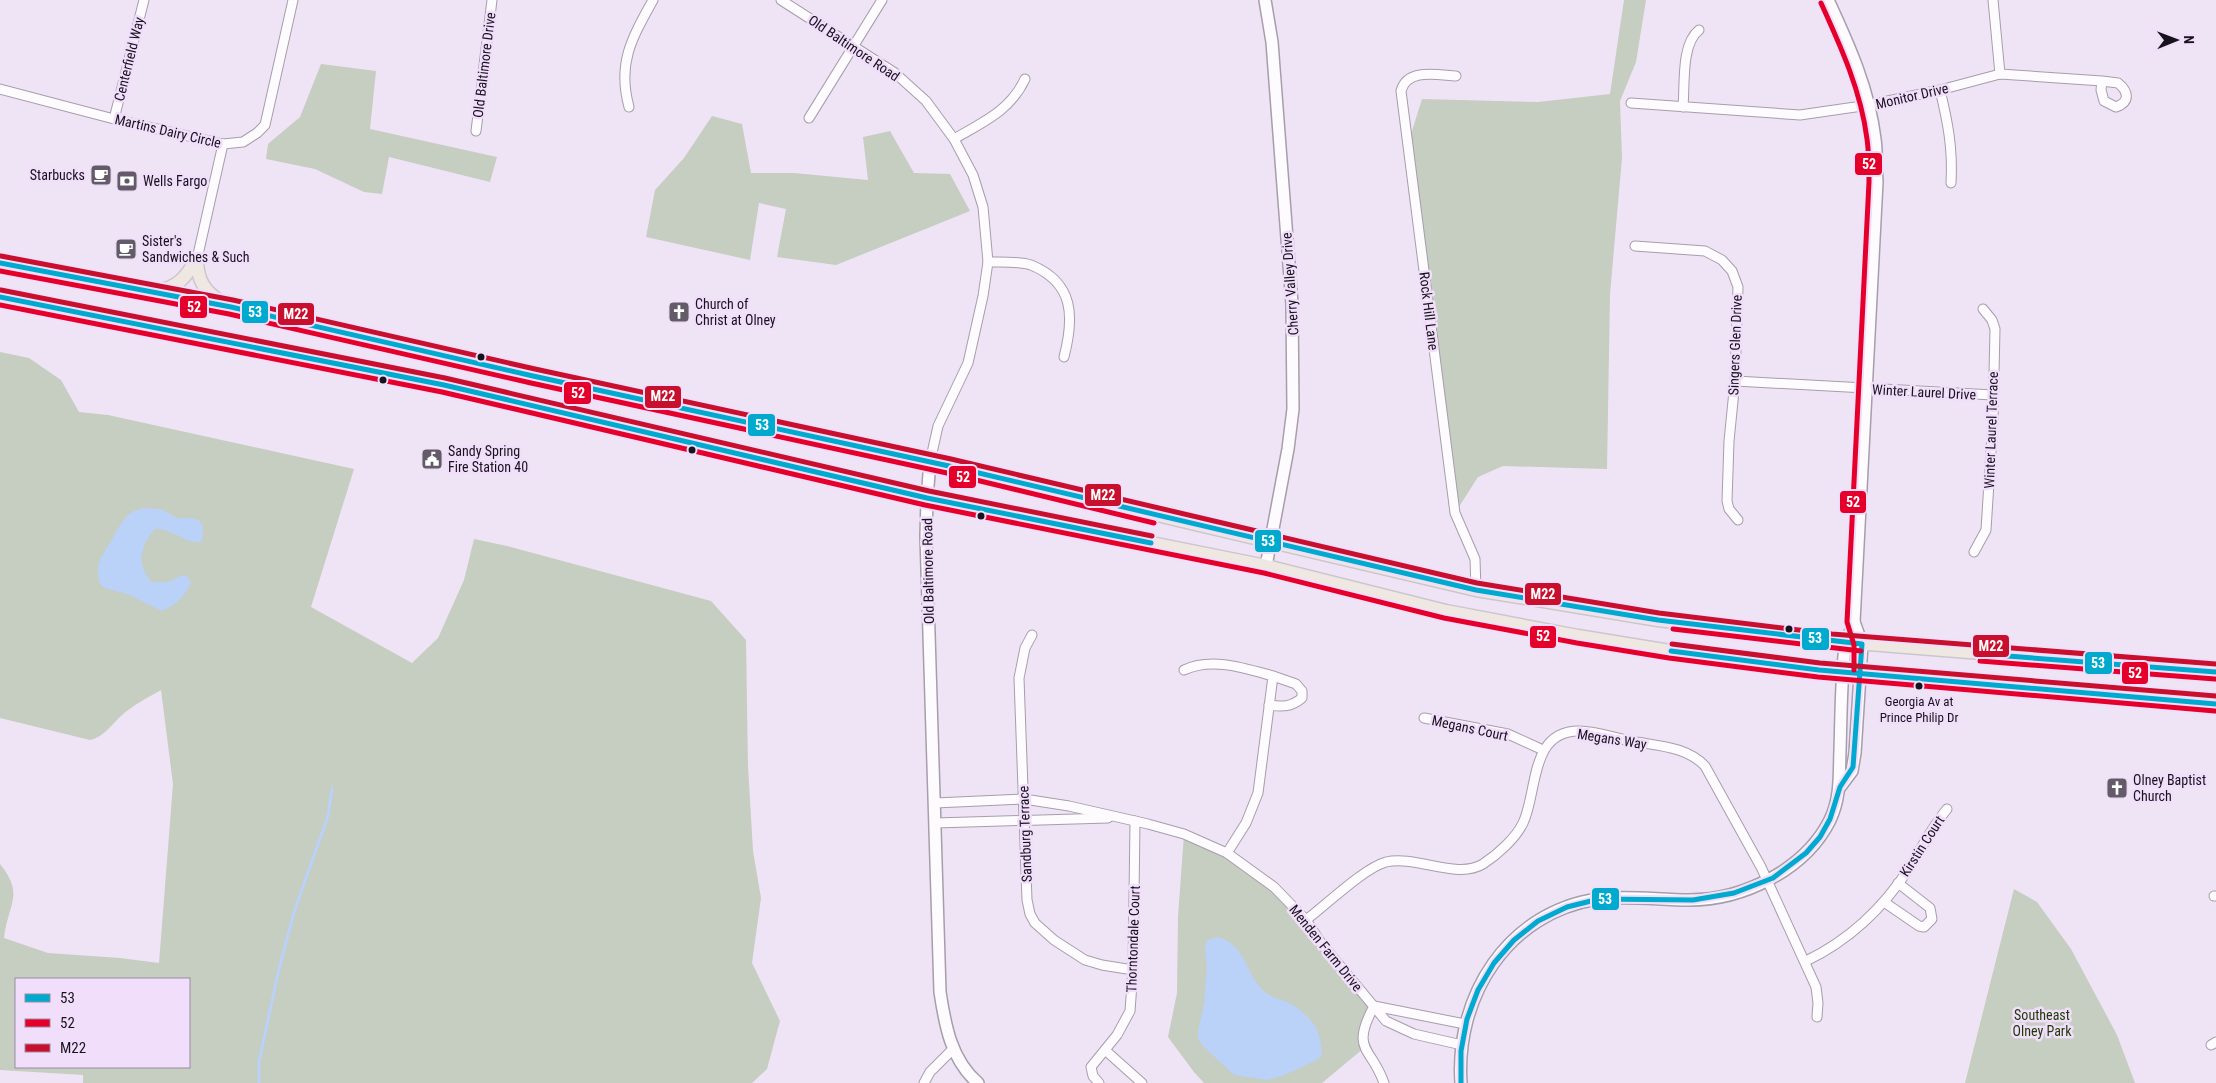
<svg xmlns="http://www.w3.org/2000/svg" width="2216" height="1083" viewBox="0 0 2216 1083" font-family="'Roboto Condensed',sans-serif">
  <style>
    .green { fill: #c6cdc1; fill-rule: evenodd }
    .water { fill: #bad1f8 }
    .lines { fill: none; stroke-linecap: round; stroke-linejoin: round }
    .stream { stroke: #bad1f8; stroke-width: 3 }
    .street-casing { stroke: #a69eaa; stroke-width: 11 }
    .secondary-casing { stroke: #a69eaa; stroke-width: 14 }
    .primary-casing { stroke: #cbc6ce; stroke-width: 15 }
    .street { stroke: #fdfbfe; stroke-width: 9 }
    .secondary { stroke: #fdfbfe; stroke-width: 11 }
    .primary { stroke: #efe7e1; stroke-width: 12 }
    .bus-1-casing { stroke: #f1defb; stroke-width: 9 }
    .bus-2-casing { stroke: #f1defb; stroke-width: 9 }
    .bus-3-casing { stroke: #f1defb; stroke-width: 9 }
    .bus-1 { stroke: #00a9ce; stroke-width: 5 }
    .bus-2 { stroke: #e4002b; stroke-width: 5 }
    .bus-3 { stroke: #c8102e; stroke-width: 5 }
    .bus-dot { fill: #18121c; stroke: #f1defb; stroke-width: 2 }
    .labels { text-anchor: middle; dominant-baseline: central; stroke-width: 5; stroke-linejoin: round; paint-order: stroke }
    .bus-label { font-size: 13px; fill: #18121c; stroke: #f1defb }
    .street-label { font-size: 14px; fill: #18121c; stroke: #f1defb }
    .poi-label { font-size: 14px; fill: #18121c; stroke: #f1defb; text-anchor: start }
    .park-label { font-size: 14px; fill: #1c3901; stroke: #f1defb }
    .line-badge { stroke: #f1defb; stroke-width: 2 }
    .badge-label { font-size: 14px; text-anchor: middle; font-weight: bold; fill: #fff }
  </style>
  <rect width="100%" height="100%" fill="#efe4f5"/>
  <!-- green -->
  <g class="green">
    <path d="M1624 0H1646L1636 62 1620 101 1622 158 1610 294 1607 469 1503 466 1478 477 1455 513 1407 147 1422 99 1538 102 1610 94Z"/>
    <path d="M321 64 376 71 370 129 497 157 490 182 389 157 382 194 364 192 315 169 266 159 268 144 300 117Z"/>
    <path d="M712 116 742 124 751 173H794L868 180 863 137 890 131 914 173 950 174 970 211 836 265 777 257 786 209 759 203 750 260 646 237 655 190 684 158Z"/>
    <path d="M0 352 29 358 61 380 79 412 108 415 354 469 311 607 412 663 438 638 464 580 474 539 507 546 711 601 746 640 748 766 753 851 761 898 752 963 780 1021 767 1069 752 1083H83V1075L0 1070V864C25 895 8 903 4 938L48 953 120 958 159 963 173 784 161 690C147 698 133 705 121 716 111 725 104 737 90 740L0 718ZM16 979H189V1067H16Z"/>
    <path d="M1184 834 1227 853 1274 887 1374 1006 1364 1048 1322 1083H1204L1194 1072 1168 1037 1177 993 1178 917Z"/>
    <path d="M2014 889 2037 902 2071 949 2117 1035 2135 1083H1965Z"/>
  </g>
  <!-- water -->
  <g class="water">
    <path d="M143 508 161 509 177 518H190L199 520 203 527 202 541C188 547 175 529 155 529 140 546 136 565 152 582H169L182 575 188 577 191 583C185 596 176 605 162 611L127 594 105 588 100 584C95 565 100 559 109 544 120 528 122 513 143 508Z"/>
    <path d="M1218 937C1243 944 1245 968 1259 986 1270 998 1275 997 1289 1003 1297 1006 1306 1015 1312 1022 1320 1032 1321 1043 1322 1055L1317 1060 1282 1076 1267 1080 1234 1075 1203 1046 1198 1039V1031L1204 1004 1207 966 1205 950 1207 940Z"/>
  </g>
  <g class="lines">
    <!-- stream -->
    <path class="stream" d="M259 1083V1062L278 973 294 912 328 816 332 788"/>
    <!-- street casing -->
    <g class="street-casing">
      <g id="street">
        <path d="M781 0 895 73 926 101 954 139 973 175 983 207 988 262 983 296 968 363 938 426 930 462"/>
        <path d="M1993 0 2000 74"/>
        <path d="M1456 76C1437 75 1407 68 1401 91L1455 513 1475 559 1476 590"/>
        <path d="M0 89 114 119 223 144 243 142 257 133 265 125 293 0"/>
        <path d="M1940 90C1948 123 1953 149 1951 183"/>
        <path d="M1631 103 1800 115 1869 105 1940 90 2000 74 2102 81 2118 83C2129 92 2130 102 2116 107L2104 101 2101 90 2102 81"/>
        <path d="M629 107C617 63 632 38 653 0"/>
        <path d="M1683 107C1685 84 1681 44 1699 30"/>
        <path d="M809 118 882 0"/>
        <path d="M114 119 144 0"/>
        <path d="M476 131 492 0"/>
        <path d="M954 139C983 122 1010 111 1025 79"/>
        <path d="M1635 246 1705 251 1722 260 1732 271 1738 287 1735 381 1729 441 1727 501 1729 509 1738 520"/>
        <path d="M197 259 223 144"/>
        <path d="M988 262C1001 262 1019 261 1031 265 1075 283 1074 318 1064 357"/>
        <path d="M1735 381 1993 395"/>
        <path d="M1974 552 1986 530 1993 419 1995 329 1992 320 1983 309"/>
        <path d="M1032 635 1025 648 1019 678 1027 900 1030 914 1035 923 1054 940 1085 960 1102 965 1133 970"/>
        <path d="M1184 670C1212 657 1244 668 1273 676L1258 793 1246 823 1227 853"/>
        <path d="M1269 705C1283 707 1291 707 1302 698V691L1296 684 1273 676"/>
        <path d="M1424 718 1508 734 1543 750"/>
        <path d="M935 803 1024 799 1069 806 1148 824 1184 834 1227 853 1274 887 1306 920 1321 943 1386 1021 1414 1034 1462 1045"/>
        <path d="M935 823 1108 818"/>
        <path d="M2214 896H2216"/>
        <path d="M1884 902 1919 926 1924 927 1932 919 1930 908 1898 883"/>
        <path d="M1306 920C1326 905 1364 868 1386 862 1416 855 1457 880 1483 864 1497 855 1516 838 1523 823 1538 792 1529 731 1579 731 1596 731 1615 738 1631 741 1657 746 1686 746 1705 766L1761 867 1816 987 1818 1003 1817 1017"/>
        <path d="M1806 961C1850 940 1884 907 1910 867 1922 847 1932 827 1947 809"/>
        <path d="M1374 1006 1465 1024"/>
        <path d="M1374 1006C1350 1051 1371 1046 1384 1083"/>
        <path d="M2211 1045 2216 1042"/>
        <path d="M1105 1050 1142 1083"/>
        <path d="M924 1083 930 1072 953 1049"/>
        <path d="M1099 1083 1093 1076 1091 1067 1117 1035 1130 1011 1133 970 1135 821"/>
      </g>
    </g>
    <!-- secondary casing -->
    <g class="secondary-casing">
      <g id="secondary">
        <path d="M1265 0 1272 42 1292 304 1293 409 1288 449 1266 566"/>
        <path d="M930 462 927 498 926 536 940 992C945 1025 951 1060 978 1083"/>
        <path d="M1840 787 1852 771 1855 753 1862 644 1854 622"/>
        <path d="M1461 1083C1455 996 1508 912 1598 899 1628 895 1659 900 1689 900 1743 900 1805 870 1830 820 1841 797 1839 775 1840 750 1841 719 1841 687 1844 656L1846 642 1854 622 1877 182C1876 167 1877 153 1875 139 1869 90 1849 45 1828 0"/>
      </g>
    </g>
    <!-- primary casing -->
    <g class="primary-casing">
      <g id="primary">
        <path d="M197 259C197 279 204 292 222 302"/>
        <path d="M0 263 231 307 533 376 949 466 1476 590 1658 620 1831 641 2216 672"/>
        <path d="M156 290C177 290 187 275 197 259"/>
        <path d="M0 297 444 385 927 498 1266 566 1446 611 1578 636 1670 651 1819 670 2216 704"/>
      </g>
    </g>
    <!-- street -->
    <use href="#street" class="street"/>
    <!-- secondary -->
    <use href="#secondary" class="secondary"/>
    <!-- primary -->
    <use href="#primary" class="primary"/>
    <!-- bus-1 casing -->
    <g class="bus-1-casing">
      <g id="bus-1">
        <path d="M0 263 231 307 533 376 949 466 1476 590 1658 620 1862 644 1853 767 1840 787 1830 819 1820 837 1806 853 1773 878 1734 893 1693 900 1599 899 1567 907 1538 921 1514 940 1494 963 1478 990 1467 1019 1461 1051V1083"/>
        <path d="M0 297 444 385 927 498 1151 543"/>
        <path d="M1671 651 1819 670 2216 704"/>
        <path d="M1981 654 2216 672"/>
      </g>
    </g>
    <!-- bus-2 casing -->
    <g class="bus-2-casing">
      <g id="bus-2">
        <path d="M1821 3C1841 47 1861 91 1867 139 1869 153 1869 168 1869 182L1847 622 1854 645V670"/>
        <path d="M0 271 229 314 531 383 947 473 1154 523"/>
        <path d="M0 305 442 392 925 505 1264 573 1444 618 1577 643 1669 658 1818 677 2215 711"/>
        <path d="M1673 629 1861 651"/>
        <path d="M1980 661 2215 679"/>
      </g>
    </g>
    <!-- bus-3 casing -->
    <g class="bus-3-casing">
      <g id="bus-3">
        <path d="M1 256 233 300 535 369 951 459 1477 583 1659 613 1832 634 2216 664"/>
        <path d="M1 290 445 378 929 491 1152 536"/>
        <path d="M1672 644 1820 663 2216 696"/>
      </g>
    </g>
    <!-- bus-1 -->
    <use href="#bus-1" class="bus-1"/>
    <!-- bus-2 -->
    <use href="#bus-2" class="bus-2"/>
    <!-- bus-3 -->
    <use href="#bus-3" class="bus-3"/>
  </g>
  <!-- icons -->
  <defs>
    <g id="cafe-square" transform="scale(1.125)"><rect x="-9" y="-9" width="18" height="18" rx="4" fill="#635c68" stroke="#f1defb"/><path d="M-5.5-4.5H6V0H3Q3 3.5 0 3.5H-2.5Q-5.5 3.5-5.5 0ZM3-3.2v2h1.7v-2ZM-6 4.5H4V6H-6Z" fill="#fff"/></g>
    <g id="bank-square" transform="scale(1.125)"><rect x="-9" y="-9" width="18" height="18" rx="4" fill="#635c68" stroke="#f1defb"/><path d="M-6-4H6V4H-6ZM0-2.3a2.3 2.3 0 1 0 0 4.6a2.3 2.3 0 1 0 0-4.6Z" fill="#fff"/></g>
    <g id="church-square" transform="scale(1.125)"><rect x="-9" y="-9" width="18" height="18" rx="4" fill="#635c68" stroke="#f1defb"/><path d="M-1.2-6h2.4v3.5h3.3v2.4h-3.3V6h-2.4V-.1h-3.3v-2.4h3.3Z" fill="#fff"/></g>
    <g id="civic-square" transform="scale(1.125)"><rect x="-9" y="-9" width="18" height="18" rx="4" fill="#635c68" stroke="#f1defb"/><path d="M-.6-6.5H3V-4.5H.6V-3L4-1V1h2V6H-6V1h2V-1L-.6-3ZM-1.2 2.5V6h2.4V2.5Z" fill="#fff"/></g>
  </defs>
  <g fill-rule="evenodd">
    <use href="#cafe-square" x="101" y="175"/>
    <use href="#bank-square" x="127" y="181"/>
    <use href="#cafe-square" x="126" y="249"/>
    <use href="#church-square" x="679" y="312"/>
    <use href="#civic-square" x="432" y="459"/>
    <use href="#church-square" x="2117" y="788"/>
  </g>
  <!-- markers -->
  <g class="bus-dot">
    <circle cx="481" cy="357" r="4.5"/>
    <circle cx="383" cy="380" r="4.5"/>
    <circle cx="692" cy="450" r="4.5"/>
    <circle cx="981" cy="516" r="4.5"/>
    <circle cx="1789" cy="629" r="4.5"/>
    <circle cx="1919" cy="686" r="4.5"/>
  </g>
  <g class="labels">
    <!-- bus labels -->
    <g class="bus-label">
      <text x="1919" y="701">Georgia Av at<tspan x="1919" dy="16">Prince Philip Dr</tspan></text>
    </g>
    <!-- street labels -->
    <g class="street-label">
      <text transform="translate(854 48) rotate(34)">Old Baltimore Road</text>
      <text transform="translate(129 59) rotate(-76)">Centerfield Way</text>
      <text transform="translate(484 65) rotate(-83)">Old Baltimore Drive</text>
      <text transform="translate(1912 96) rotate(-13)">Monitor Drive</text>
      <text transform="translate(168 131) rotate(13)">Martins Dairy Circle</text>
      <text transform="translate(1290 284) rotate(-94)">Cherry Valley Drive</text>
      <text transform="translate(1429 311) rotate(83)">Rock Hill Lane</text>
      <text transform="translate(1735 345) rotate(-88)">Singers Glen Drive</text>
      <text transform="translate(1924 392) rotate(3)">Winter Laurel Drive</text>
      <text transform="translate(1991 430) rotate(-88)">Winter Laurel Terrace</text>
      <text transform="translate(928 571) rotate(-91)">Old Baltimore Road</text>
      <text transform="translate(1470 728) rotate(12)">Megans Court</text>
      <text transform="translate(1612 739) rotate(9)">Megans Way</text>
      <text transform="translate(1025 834) rotate(-92)">Sandburg Terrace</text>
      <text transform="translate(1922 846) rotate(-57)">Kirstin Court</text>
      <text transform="translate(1133 939) rotate(-88)">Thorntondale Court</text>
      <text transform="translate(1326 948) rotate(51)">Menden Farm Drive</text>
    </g>
    <!-- poi labels -->
    <g class="poi-label">
      <text x="85" y="175" text-anchor="end">Starbucks</text>
      <text x="143" y="181">Wells Fargo</text>
      <text x="142" y="241">Sister's<tspan x="142" dy="16">Sandwiches &amp; Such</tspan></text>
      <text x="695" y="304">Church of<tspan x="695" dy="16">Christ at Olney</tspan></text>
      <text x="448" y="451">Sandy Spring<tspan x="448" dy="16">Fire Station 40</tspan></text>
      <text x="2133" y="780">Olney Baptist<tspan x="2133" dy="16">Church</tspan></text>
    </g>
    <!-- park labels -->
    <g class="park-label">
      <text x="2042" y="1015">Southeast<tspan x="2042" dy="16">Olney Park</tspan></text>
    </g>
  </g>
  <g class="line-badge">
    <rect x="1854" y="152" width="29" height="24" rx="5" fill="#e4002b"/>
    <rect x="179" y="295" width="29" height="24" rx="5" fill="#e4002b"/>
    <rect x="241" y="300" width="28" height="24" rx="5" fill="#00a9ce"/>
    <rect x="277" y="302" width="38" height="24" rx="5" fill="#c8102e"/>
    <rect x="563" y="381" width="29" height="24" rx="5" fill="#e4002b"/>
    <rect x="644" y="385" width="38" height="24" rx="5" fill="#c8102e"/>
    <rect x="747" y="413" width="29" height="24" rx="5" fill="#00a9ce"/>
    <rect x="948" y="465" width="29" height="24" rx="5" fill="#e4002b"/>
    <rect x="1084" y="483" width="38" height="24" rx="5" fill="#c8102e"/>
    <rect x="1839" y="490" width="28" height="24" rx="5" fill="#e4002b"/>
    <rect x="1254" y="529" width="28" height="24" rx="5" fill="#00a9ce"/>
    <rect x="1524" y="582" width="38" height="24" rx="5" fill="#c8102e"/>
    <rect x="1529" y="625" width="28" height="24" rx="5" fill="#e4002b"/>
    <rect x="1801" y="627" width="29" height="24" rx="5" fill="#00a9ce"/>
    <rect x="1972" y="634" width="38" height="24" rx="5" fill="#c8102e"/>
    <rect x="2084" y="651" width="29" height="24" rx="5" fill="#00a9ce"/>
    <rect x="2121" y="661" width="28" height="24" rx="5" fill="#e4002b"/>
    <rect x="1591" y="887" width="29" height="24" rx="5" fill="#00a9ce"/>
  </g>
  <g class="badge-label">
    <text x="1869" y="169">52</text>
    <text x="194" y="312">52</text>
    <text x="255" y="317">53</text>
    <text x="296" y="319">M22</text>
    <text x="578" y="398">52</text>
    <text x="663" y="401">M22</text>
    <text x="762" y="430">53</text>
    <text x="963" y="482">52</text>
    <text x="1103" y="500">M22</text>
    <text x="1853" y="507">52</text>
    <text x="1268" y="546">53</text>
    <text x="1543" y="599">M22</text>
    <text x="1543" y="641">52</text>
    <text x="1815" y="643">53</text>
    <text x="1991" y="651">M22</text>
    <text x="2098" y="668">53</text>
    <text x="2135" y="678">52</text>
    <text x="1605" y="904">53</text>
  </g>
  <!-- legend -->
  <rect x="15" y="978" width="175" height="90" fill="#f1defb" stroke="#9a8ca2"/>
  <rect x="25" y="994" width="25" height="8" fill="#00a9ce" stroke="#9a8ca2"/>
  <text x="60" y="1003" font-size="15" fill="#18121c">53</text>
  <rect x="25" y="1019" width="25" height="8" fill="#e4002b" stroke="#9a8ca2"/>
  <text x="60" y="1028" font-size="15" fill="#18121c">52</text>
  <rect x="25" y="1044" width="25" height="8" fill="#c8102e" stroke="#9a8ca2"/>
  <text x="60" y="1053" font-size="15" fill="#18121c">M22</text>
  <!-- north arrow -->
  <g transform="translate(2176 40) rotate(89)" stroke="#f1defb" stroke-width="4" paint-order="stroke">
  <path d="M0-4L9 19L0 12L-9 19Z" fill="#18121c"/>
  <text y="-8" font-size="14" font-weight="bold" text-anchor="middle" fill="#18121c">N</text>
  </g>
</svg>
